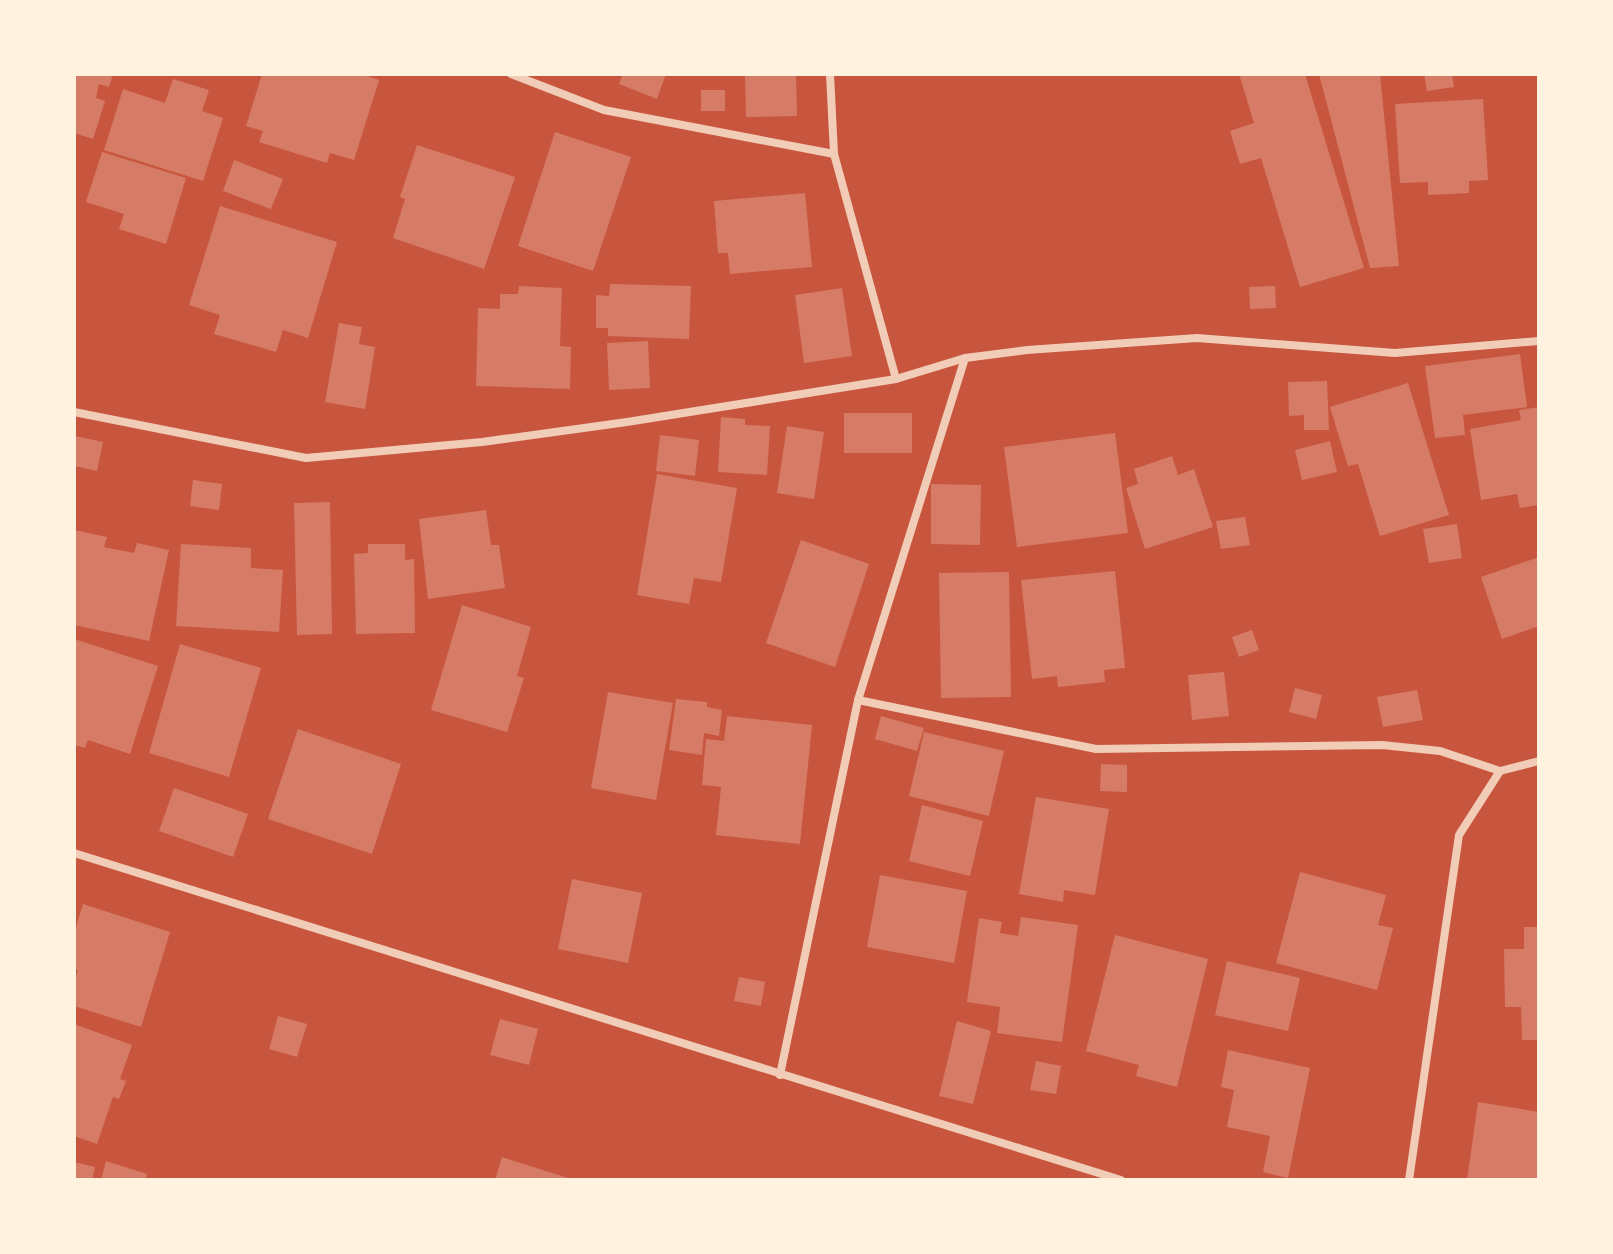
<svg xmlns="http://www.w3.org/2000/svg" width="1613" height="1254" viewBox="0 0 1613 1254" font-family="'Alegreya Sans',sans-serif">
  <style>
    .building { fill: #d67c66 }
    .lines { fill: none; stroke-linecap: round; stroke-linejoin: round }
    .minor { stroke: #f1ccb7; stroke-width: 8 }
  </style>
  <rect width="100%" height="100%" fill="#c8553d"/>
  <!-- building -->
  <g class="building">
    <path d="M74 74H113L109 87 99 84 96 98 105 101 93 139 74 133Z"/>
    <path d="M262 74H361L379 80 354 160 330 153 327 163 259 142 263 131 246 126Z"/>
    <path d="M623 74H666L657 99 619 84Z"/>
    <path d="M745 74H796L797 116 746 117Z"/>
    <path d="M1239 74H1305L1364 268 1300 287 1261 158 1240 164 1230 131 1254 123Z"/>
    <path d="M1319 74H1380L1399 266 1370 268Z"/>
    <path d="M1424 74H1452L1454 87 1427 91Z"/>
    <path d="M173 79 209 90 202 111 223 118 203 181 104 150 123 89 165 103Z"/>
    <rect x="701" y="90" width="24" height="21"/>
    <path d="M1483 99 1488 180 1469 181V193L1428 195V182L1400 183 1395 104Z"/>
    <path d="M555 132 631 157 593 271 518 246Z"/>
    <path d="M417 145 515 177 484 269 393 238 405 199 400 197Z"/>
    <path d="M102 152 186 178 166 244 119 229 124 214 86 202Z"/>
    <path d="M234 160 283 179 271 209 223 191Z"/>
    <path d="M805 193 812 267 730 274 728 253H718L714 201Z"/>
    <path d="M220 206 337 242 308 338 283 330 276 352 214 334 220 315 189 305Z"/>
    <path d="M610 284 691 286 689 339 608 336V328H596V295L609 296Z"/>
    <path d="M519 286 562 288 560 346 571 347 570 389 476 386 478 308 500 309V294H518Z"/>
    <path d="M1275 286 1276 308 1250 309 1249 287Z"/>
    <path d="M842 288 852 356 804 363 795 295Z"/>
    <path d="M339 323 362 327 359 344 375 347 365 409 325 402Z"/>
    <path d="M648 341 650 388 609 390 607 343Z"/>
    <path d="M1520 354 1527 407 1463 415 1465 435 1435 438 1425 366Z"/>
    <path d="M1327 381 1329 430H1304V415L1289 416 1288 382Z"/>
    <path d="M1408 383 1449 515 1380 536 1358 464 1348 466 1330 407Z"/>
    <path d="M1539 407V505L1520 508 1517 494 1481 500 1470 429 1521 420 1519 410Z"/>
    <rect x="844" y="413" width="68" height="40"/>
    <path d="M721 417 745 419V425L770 426 767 475 718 472Z"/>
    <path d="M787 426 824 432 814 499 777 493Z"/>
    <path d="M1115 433 1128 533 1017 547 1004 447Z"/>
    <path d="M660 435 699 440 695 476 656 471Z"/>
    <path d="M75 436 103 442 97 471 74 466Z"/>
    <path d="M1330 441 1337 472 1302 480 1295 450Z"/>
    <path d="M1172 456 1178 475 1194 469 1213 527 1145 549 1126 488 1138 484 1134 469Z"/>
    <path d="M657 474 737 488 721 582 694 578 689 604 637 595Z"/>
    <path d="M193 480 222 484 219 510 190 506Z"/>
    <path d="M931 484 981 485 980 545 931 544Z"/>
    <path d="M330 502 332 634 297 635 294 503Z"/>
    <path d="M486 510 491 545H499L505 588 428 599 419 519Z"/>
    <path d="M1245 517 1250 545 1221 549 1216 521Z"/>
    <path d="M1457 524 1462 558 1429 563 1423 529Z"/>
    <path d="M74 530 107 537 104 547 134 553 137 543 169 550 149 641 74 625Z"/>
    <path d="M801 540 869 564 835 667 766 643Z"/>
    <path d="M181 544 251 548V568L283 570 279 632 176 626Z"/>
    <path d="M368 544H405V560L414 559 415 633 356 634 354 554 368 553Z"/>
    <path d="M1539 557V626L1502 639 1481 577Z"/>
    <path d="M1115 571 1125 668 1104 670 1105 682 1058 687 1057 676 1032 679 1021 580Z"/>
    <path d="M1009 572 1011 697 941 698 939 573Z"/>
    <path d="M462 605 531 627 517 676 524 678 507 732 431 710Z"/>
    <path d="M1252 630 1259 650 1239 657 1232 637Z"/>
    <path d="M74 639 158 666 130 754 88 740 85 748 74 745Z"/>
    <path d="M180 644 261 668 229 777 149 753Z"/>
    <path d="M1224 672 1229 716 1192 720 1188 675Z"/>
    <path d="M1295 688 1322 695 1316 719 1289 712Z"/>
    <path d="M1417 690 1423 720 1383 727 1377 697Z"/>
    <path d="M608 692 673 703 656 800 591 788Z"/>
    <path d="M676 699 707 702V707L722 710 719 736 704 733 702 755 669 750Z"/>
    <path d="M727 716 812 725 800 844 716 835 721 787 702 785 706 739 724 741Z"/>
    <path d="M881 716 924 728 917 751 875 739Z"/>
    <path d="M298 729 401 764 372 854 268 819Z"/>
    <path d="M924 732 1004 751 989 816 909 796Z"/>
    <path d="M1101 764 1127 765V792L1100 791Z"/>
    <path d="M174 788 248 814 233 857 159 831Z"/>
    <path d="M1036 797 1109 809 1095 895 1064 890 1063 902 1019 894Z"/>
    <path d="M922 805 983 821 970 876 909 861Z"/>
    <path d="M1300 872 1386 895 1378 925 1393 928 1377 990 1276 963Z"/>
    <path d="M880 875 967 891 954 963 867 947Z"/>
    <path d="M572 879 642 893 628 963 558 949Z"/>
    <path d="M83 904 170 932 141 1027 74 1006V982L78 970 74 969V934Z"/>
    <path d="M1021 917 1078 925 1062 1042 997 1033 1000 1007 967 1002 979 918 1002 922 1000 933 1018 936Z"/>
    <path d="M1524 927H1539V1040H1522L1521 1007H1505L1504 949H1524Z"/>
    <path d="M1115 935 1208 959 1177 1087 1136 1076 1139 1065 1086 1051Z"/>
    <path d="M1227 961 1300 978 1288 1031 1215 1015Z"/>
    <path d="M739 977 765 982 761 1006 734 1001Z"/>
    <path d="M278 1016 307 1024 297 1057 269 1049Z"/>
    <path d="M500 1019 538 1029 529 1065 490 1055Z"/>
    <path d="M957 1021 991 1031 973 1104 939 1096Z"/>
    <path d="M74 1024 132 1045 120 1079 126 1081 119 1099 113 1097 97 1144 74 1136Z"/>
    <path d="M1228 1050 1310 1068 1288 1178 1263 1172 1270 1136 1227 1127 1234 1090 1221 1087Z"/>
    <path d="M1036 1061 1061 1066 1056 1094 1030 1090Z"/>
    <path d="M1478 1102 1539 1112V1180H1467Z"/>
    <path d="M502 1157 571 1179V1180H495Z"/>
    <path d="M106 1161 147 1174 145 1180H101Z"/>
    <path d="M74 1162 95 1167 92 1180H74Z"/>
  </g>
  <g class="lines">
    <!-- minor -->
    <g class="minor">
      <path d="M511 74 604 110 834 154"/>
      <path d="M830 74 834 154 896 379"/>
      <path d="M74 412 306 458 482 442 627 422 896 379 965 358 1027 350 1197 338 1395 353 1539 341"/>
      <path d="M858 700 1096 749 1382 745 1440 751 1500 771"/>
      <path d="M74 853 1121 1180"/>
      <path d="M780 1075 858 700 965 358"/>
      <path d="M1409 1180 1459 835 1500 771 1539 761"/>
    </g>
  </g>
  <!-- border -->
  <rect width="1613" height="1254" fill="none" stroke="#fff3e0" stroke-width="152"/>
</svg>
